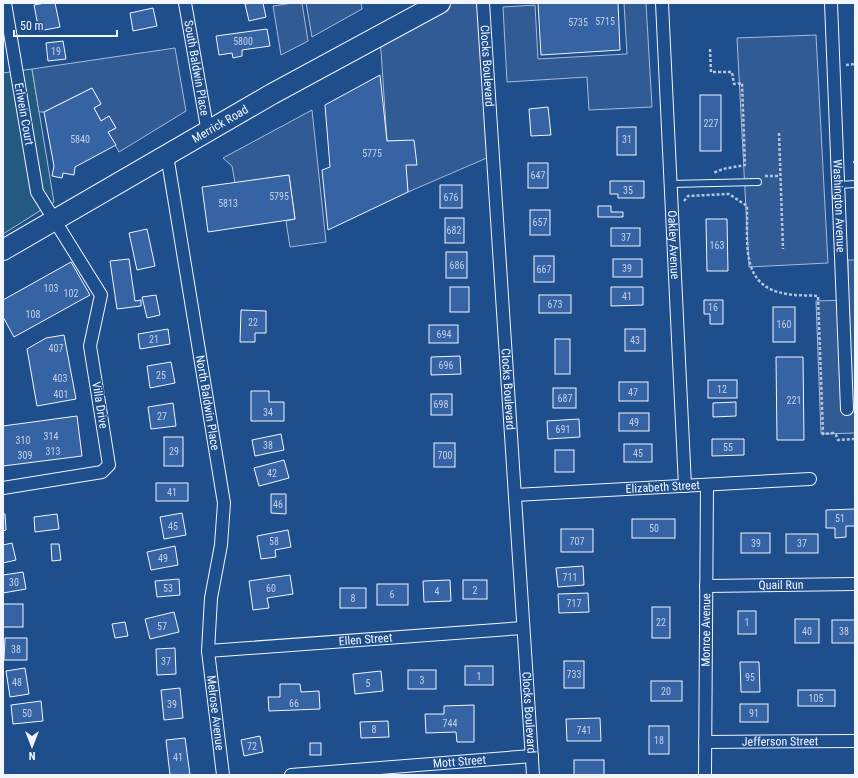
<svg xmlns="http://www.w3.org/2000/svg" width="858" height="778" viewBox="0 0 858 778" font-family="'Roboto Condensed',sans-serif">
  <style>
    .green { fill: #245a82; stroke: #a8bbd7 }
    .parking { fill: #305b95; stroke: #a8bbd7 }
    .building { fill: #3563a3; stroke: #f2f6ff }
    .lines { fill: none; stroke-linecap: round; stroke-linejoin: round }
    .service-casing { stroke: #f2f6ff; stroke-width: 8 }
    .minor-casing { stroke: #f2f6ff; stroke-width: 14 }
    .primary-casing { stroke: #f2f6ff; stroke-width: 22 }
    .path { stroke: #b3c4dc; stroke-width: 2.5; stroke-dasharray: 3 2; stroke-linecap: butt }
    .service { stroke: #1f4e8c; stroke-width: 6 }
    .minor { stroke: #1f4e8c; stroke-width: 12 }
    .primary { stroke: #1f4e8c; stroke-width: 20 }
    .labels { text-anchor: middle; dominant-baseline: central; stroke-width: 3; stroke-linejoin: round; paint-order: stroke }
    .number-label { font-size: 10px; fill: #c3d1e8 }
    .street-label { font-size: 12px; fill: #f2f6ff; stroke: #1f4e8c }
  </style>
  <rect width="100%" height="100%" fill="#1f4e8c"/>
  <!-- green -->
  <path class="green" d="M32 69 54 202 3 234V73Z"/>
  <!-- parking -->
  <g class="parking">
    <path d="M293 3H302L308 41 281 55 273 6Z"/>
    <path d="M306 3H361L362 9 312 37Z"/>
    <path d="M437 3H483L489 157 408 192 403 141H387L380 36Z"/>
    <path d="M624 3H646L652 107 589 110 587 77 507 82 503 7 535 5 538 59 627 54Z"/>
    <path d="M816 35 828 263 749 267 737 38Z"/>
    <path d="M175 48 186 111 119 152 108 132 116 128 109 116 101 121 94 108 101 104 92 88 44 112H39L32 69Z"/>
    <path d="M312 110 326 242 290 247 286 221 295 219 289 175 235 183 232 166 223 158Z"/>
    <path d="M848 260H855V433L821 434 816 301 848 300Z"/>
  </g>
  <!-- building -->
  <g class="building">
    <path d="M45 3H55L60 27 39 31 34 5Z"/>
    <path d="M252 3H263L266 17 249 21 245 4Z"/>
    <path d="M538 3H618L620 50 541 55Z"/>
    <path d="M153 8 157 26 133 31 130 13Z"/>
    <path d="M267 29 270 46 242 50V56L233 58 232 53 219 55 216 36Z"/>
    <path d="M63 41 66 59 48 61 46 43Z"/>
    <path d="M380 75 387 141 414 140 417 165H406L408 192 328 230 322 170 330 167 325 105Z"/>
    <path d="M92 88 101 104 94 108 101 121 109 116 116 128 108 132 116 145 75 167 74 175 63 173 62 178 52 176 54 166 44 112Z"/>
    <rect x="700" y="95" width="21" height="56"/>
    <path d="M548 107 551 135 531 136 529 109Z"/>
    <rect x="617" y="127" width="19" height="28"/>
    <rect x="528" y="163" width="20" height="25"/>
    <path d="M289 175 295 219 208 232 202 187Z"/>
    <path d="M610 181H644V198H618V194H610Z"/>
    <rect x="440" y="185" width="22" height="23"/>
    <path d="M598 206H611V212H623V217H598Z"/>
    <rect x="530" y="210" width="20" height="25"/>
    <rect x="445" y="218" width="19" height="25"/>
    <path d="M706 219H727L728 271H707Z"/>
    <rect x="611" y="228" width="29" height="18"/>
    <path d="M147 229 155 266 137 270 129 233Z"/>
    <rect x="446" y="252" width="21" height="26"/>
    <rect x="534" y="256" width="20" height="26"/>
    <path d="M129 259 135 301 141 300V306L117 309 110 261Z"/>
    <rect x="613" y="259" width="29" height="18"/>
    <path d="M71 262 90 295 14 337 3 317V300Z"/>
    <rect x="450" y="287" width="19" height="25"/>
    <path d="M611 287H643V305L611 306Z"/>
    <path d="M156 295 160 315 147 318 142 297Z"/>
    <rect x="539" y="295" width="32" height="18"/>
    <path d="M704 300H723V324H710V314H704Z"/>
    <rect x="773" y="307" width="22" height="35"/>
    <path d="M241 310 266 311V333H255V342H240Z"/>
    <rect x="429" y="325" width="29" height="18"/>
    <path d="M168 329 170 344 140 349 138 334Z"/>
    <rect x="625" y="329" width="20" height="22"/>
    <path d="M64 335 76 399 37 406 27 349 46 338Z"/>
    <rect x="555" y="339" width="15" height="35"/>
    <path d="M460 356 461 374 431 375V357Z"/>
    <path d="M776 357H803L804 440H777Z"/>
    <path d="M171 362 175 383 150 388 147 366Z"/>
    <rect x="708" y="380" width="29" height="18"/>
    <rect x="619" y="382" width="29" height="19"/>
    <rect x="553" y="388" width="23" height="20"/>
    <path d="M251 391H269V402H284V421H251Z"/>
    <rect x="431" y="394" width="21" height="21"/>
    <path d="M736 402V416L713 417V403Z"/>
    <path d="M173 403 176 426 151 429 148 407Z"/>
    <rect x="619" y="413" width="30" height="18"/>
    <path d="M77 416 82 456 3 466V426Z"/>
    <path d="M579 419 580 437 548 439 547 421Z"/>
    <path d="M281 434 284 450 255 456 252 440Z"/>
    <rect x="164" y="437" width="19" height="29"/>
    <path d="M712 439H744V455L712 456Z"/>
    <rect x="434" y="443" width="21" height="24"/>
    <rect x="624" y="444" width="28" height="18"/>
    <rect x="555" y="450" width="19" height="22"/>
    <path d="M284 460 289 478 259 486 254 468Z"/>
    <rect x="156" y="483" width="32" height="18"/>
    <path d="M271 494H286V514L271 513Z"/>
    <path d="M855 509V526H846V537L835 538V528H826V510Z"/>
    <path d="M182 513 186 535 164 539 160 517Z"/>
    <path d="M3 514H5L6 530 3 531Z"/>
    <path d="M57 514 59 529 35 532 34 517Z"/>
    <rect x="632" y="519" width="43" height="19"/>
    <rect x="561" y="529" width="32" height="23"/>
    <path d="M288 530 291 547 275 550 276 557 261 559 257 536Z"/>
    <rect x="741" y="533" width="29" height="20"/>
    <rect x="786" y="534" width="32" height="19"/>
    <path d="M12 543 16 560 3 563V545Z"/>
    <path d="M51 544H59L61 560 52 561Z"/>
    <path d="M175 546 178 565 151 570 147 552Z"/>
    <path d="M583 566 584 585 558 587 556 568Z"/>
    <path d="M23 572 26 589 3 593V575Z"/>
    <path d="M290 575 293 594 267 598 269 608 253 610 249 581Z"/>
    <path d="M179 579 180 595 157 597 155 581Z"/>
    <path d="M450 580 451 601 424 602 423 581Z"/>
    <rect x="463" y="580" width="24" height="19"/>
    <rect x="377" y="584" width="31" height="21"/>
    <rect x="340" y="588" width="26" height="20"/>
    <path d="M588 593 589 612 559 613 558 594Z"/>
    <rect x="3" y="604" width="20" height="23"/>
    <rect x="652" y="607" width="18" height="31"/>
    <rect x="738" y="611" width="18" height="23"/>
    <path d="M174 612 179 632 150 639 145 619Z"/>
    <rect x="795" y="619" width="24" height="24"/>
    <rect x="832" y="620" width="23" height="23"/>
    <path d="M125 622 128 636 115 638 112 624Z"/>
    <path d="M5 638H27V660H4Z"/>
    <path d="M175 648 176 674 157 675 156 649Z"/>
    <rect x="564" y="661" width="20" height="27"/>
    <path d="M740 662H759L760 692H741Z"/>
    <rect x="465" y="666" width="28" height="19"/>
    <path d="M25 668 29 694 10 697 6 671Z"/>
    <rect x="408" y="670" width="28" height="19"/>
    <path d="M381 671 383 691 355 694 353 674Z"/>
    <rect x="651" y="681" width="31" height="20"/>
    <path d="M280 684H300L301 692 319 691 320 709 269 711 268 697H280Z"/>
    <path d="M180 688 183 718 164 720 161 690Z"/>
    <rect x="798" y="690" width="37" height="16"/>
    <path d="M41 701 43 721 13 724 11 705Z"/>
    <rect x="740" y="704" width="28" height="18"/>
    <path d="M474 705V742H457L456 732 426 733 425 714H444V706Z"/>
    <path d="M600 718 601 741H567L566 719Z"/>
    <path d="M388 721 389 737 361 738 360 722Z"/>
    <rect x="649" y="726" width="20" height="28"/>
    <path d="M260 736 263 752 244 756 241 740Z"/>
    <path d="M185 738 190 775H170L166 740Z"/>
    <rect x="310" y="743" width="11" height="12"/>
    <rect x="574" y="760" width="30" height="15"/>
  </g>
  <g class="lines">
    <!-- service casing -->
    <g class="service-casing">
      <g id="service">
        <path d="M671 184 758 182"/>
        <path d="M838 185 855 184"/>
      </g>
    </g>
    <!-- minor casing -->
    <g class="minor-casing">
      <g id="minor">
        <path id="s1" d="M185 3 208 133"/>
        <path id="s2" d="M483 3 533 775"/>
        <path id="s3" d="M662 3 685 486"/>
        <path id="s4" d="M831 3 847 409"/>
        <path id="s5" d="M167 155 224 503 221 545 211 598 208 651 223 775"/>
        <path d="M3 488 102 472 109 465 90 346 101 295 37 192 5 3"/>
        <path id="s6" d="M515 495 810 479"/>
        <path id="s7" d="M706 586 855 584"/>
        <path id="s8" d="M208 651 523 628"/>
        <path id="s9" d="M705 742 855 741"/>
        <path id="s10" d="M291 775 532 756"/>
        <path id="s11" d="M705 775 707 485"/>
      </g>
    </g>
    <!-- primary casing -->
    <g class="primary-casing">
      <g id="primary">
        <path id="s12" d="M3 250 272 94 440 3"/>
      </g>
    </g>
    <!-- path -->
    <g class="path">
      <path d="M710 49 711 72H732L734 84 742 83 745 165 723 169 713 173"/>
      <path d="M846 65 855 64"/>
      <path d="M779 133 783 249"/>
      <path d="M853 162H855"/>
      <path d="M765 176H780"/>
      <path d="M684 201 688 196 729 194 747 206C748 242 739 287 787 294 797 296 808 295 818 296L823 434 833 433 836 435 838 440 854 439 855 435"/>
    </g>
    <!-- service -->
    <use href="#service" class="service"/>
    <!-- minor -->
    <use href="#minor" class="minor"/>
    <!-- primary -->
    <use href="#primary" class="primary"/>
  </g>
  <g class="labels">
    <!-- number labels -->
    <g class="number-label">
      <text x="605" y="21">5715</text>
      <text x="578" y="22">5735</text>
      <text x="243" y="41">5800</text>
      <text x="56" y="51">19</text>
      <text x="711" y="123">227</text>
      <text x="80" y="139">5840</text>
      <text x="627" y="139">31</text>
      <text x="372" y="153">5775</text>
      <text x="538" y="175">647</text>
      <text x="628" y="190">35</text>
      <text x="279" y="196">5795</text>
      <text x="451" y="197">676</text>
      <text x="228" y="203">5813</text>
      <text x="540" y="222">657</text>
      <text x="454" y="230">682</text>
      <text x="626" y="237">37</text>
      <text x="717" y="245">163</text>
      <text x="457" y="265">686</text>
      <text x="627" y="268">39</text>
      <text x="544" y="269">667</text>
      <text x="51" y="288">103</text>
      <text x="71" y="293">102</text>
      <text x="627" y="296">41</text>
      <text x="555" y="304">673</text>
      <text x="713" y="307">16</text>
      <text x="33" y="314">108</text>
      <text x="253" y="322">22</text>
      <text x="784" y="324">160</text>
      <text x="444" y="334">694</text>
      <text x="154" y="339">21</text>
      <text x="635" y="340">43</text>
      <text x="56" y="348">407</text>
      <text x="446" y="365">696</text>
      <text x="161" y="375">25</text>
      <text x="60" y="378">403</text>
      <text x="722" y="389">12</text>
      <text x="633" y="392">47</text>
      <text x="61" y="394">401</text>
      <text x="565" y="398">687</text>
      <text x="794" y="400">221</text>
      <text x="441" y="404">698</text>
      <text x="268" y="412">34</text>
      <text x="162" y="416">27</text>
      <text x="634" y="422">49</text>
      <text x="563" y="429">691</text>
      <text x="51" y="436">314</text>
      <text x="23" y="440">310</text>
      <text x="268" y="445">38</text>
      <text x="728" y="447">55</text>
      <text x="53" y="451">313</text>
      <text x="174" y="451">29</text>
      <text x="638" y="453">45</text>
      <text x="25" y="455">309</text>
      <text x="445" y="455">700</text>
      <text x="272" y="473">42</text>
      <text x="172" y="492">41</text>
      <text x="278" y="504">46</text>
      <text x="840" y="518">51</text>
      <text x="173" y="526">45</text>
      <text x="654" y="528">50</text>
      <text x="274" y="541">58</text>
      <text x="577" y="541">707</text>
      <text x="756" y="543">39</text>
      <text x="802" y="543">37</text>
      <text x="163" y="558">49</text>
      <text x="570" y="577">711</text>
      <text x="14" y="582">30</text>
      <text x="168" y="588">53</text>
      <text x="271" y="588">60</text>
      <text x="475" y="590">2</text>
      <text x="437" y="591">4</text>
      <text x="392" y="594">6</text>
      <text x="353" y="598">8</text>
      <text x="574" y="603">717</text>
      <text x="661" y="622">22</text>
      <text x="747" y="622">1</text>
      <text x="162" y="626">57</text>
      <text x="807" y="631">40</text>
      <text x="844" y="631">38</text>
      <text x="16" y="649">38</text>
      <text x="166" y="661">37</text>
      <text x="574" y="674">733</text>
      <text x="479" y="676">1</text>
      <text x="750" y="677">95</text>
      <text x="422" y="680">3</text>
      <text x="17" y="682">48</text>
      <text x="368" y="683">5</text>
      <text x="666" y="691">20</text>
      <text x="816" y="698">105</text>
      <text x="294" y="703">66</text>
      <text x="172" y="704">39</text>
      <text x="27" y="713">50</text>
      <text x="754" y="713">91</text>
      <text x="450" y="723">744</text>
      <text x="374" y="729">8</text>
      <text x="584" y="730">741</text>
      <text x="659" y="740">18</text>
      <text x="252" y="746">72</text>
      <text x="178" y="757">41</text>
    </g>
    <!-- street labels -->
    <g class="street-label">
      <text stroke="none"><textPath href="#s2" startOffset="63">Clocks Boulevard</textPath></text>
      <text stroke="none"><textPath href="#s1" startOffset="66">South Baldwin Place</textPath></text>
      <text transform="translate(24 114) rotate(80)">Erlwein Court</text>
      <text stroke="none"><textPath href="#s12" startOffset="251">Merrick Road</textPath></text>
      <text stroke="none"><textPath href="#s4" startOffset="203">Washington Avenue</textPath></text>
      <text stroke="none"><textPath href="#s3" startOffset="242">Oakley Avenue</textPath></text>
      <text stroke="none"><textPath href="#s2" startOffset="387">Clocks Boulevard</textPath></text>
      <text stroke="none"><textPath href="#s5" startOffset="251">North Baldwin Place</textPath></text>
      <text transform="translate(100 405) rotate(81)">Villa Drive</text>
      <text stroke="none"><textPath href="#s6" startOffset="148">Elizabeth Street</textPath></text>
      <text stroke="none"><textPath href="#s7" startOffset="75">Quail Run</textPath></text>
      <text stroke="none"><textPath href="#s11" startOffset="145">Monroe Avenue</textPath></text>
      <text stroke="none"><textPath href="#s8" startOffset="158">Ellen Street</textPath></text>
      <text stroke="none"><textPath href="#s2" startOffset="711">Clocks Boulevard</textPath></text>
      <text stroke="none"><textPath href="#s5" startOffset="564">Melrose Avenue</textPath></text>
      <text stroke="none"><textPath href="#s9" startOffset="75">Jefferson Street</textPath></text>
      <text stroke="none"><textPath href="#s10" startOffset="169">Mott Street</textPath></text>
    </g>
  </g>
  <!-- border -->
  <rect width="858" height="778" fill="none" stroke="#f2f6ff" stroke-width="8"/>
  <!-- north arrow -->
  <g transform="translate(32 746) rotate(180)" stroke="#1f4e8c" stroke-width="3" paint-order="stroke">
  <path d="M0-3L7 15L0 10L-7 15Z" fill="#f2f6ff"/>
  <text y="-6" font-size="11" font-weight="bold" text-anchor="middle" fill="#f2f6ff">N</text>
  </g>
  <!-- scale -->
  <path d="M14 30v6h103v-6" fill="none" stroke="#f2f6ff" stroke-width="2"/>
  <text x="20" y="30" font-size="12" fill="#f2f6ff" stroke="#1f4e8c" stroke-width="3" paint-order="stroke">50 m</text>
</svg>
